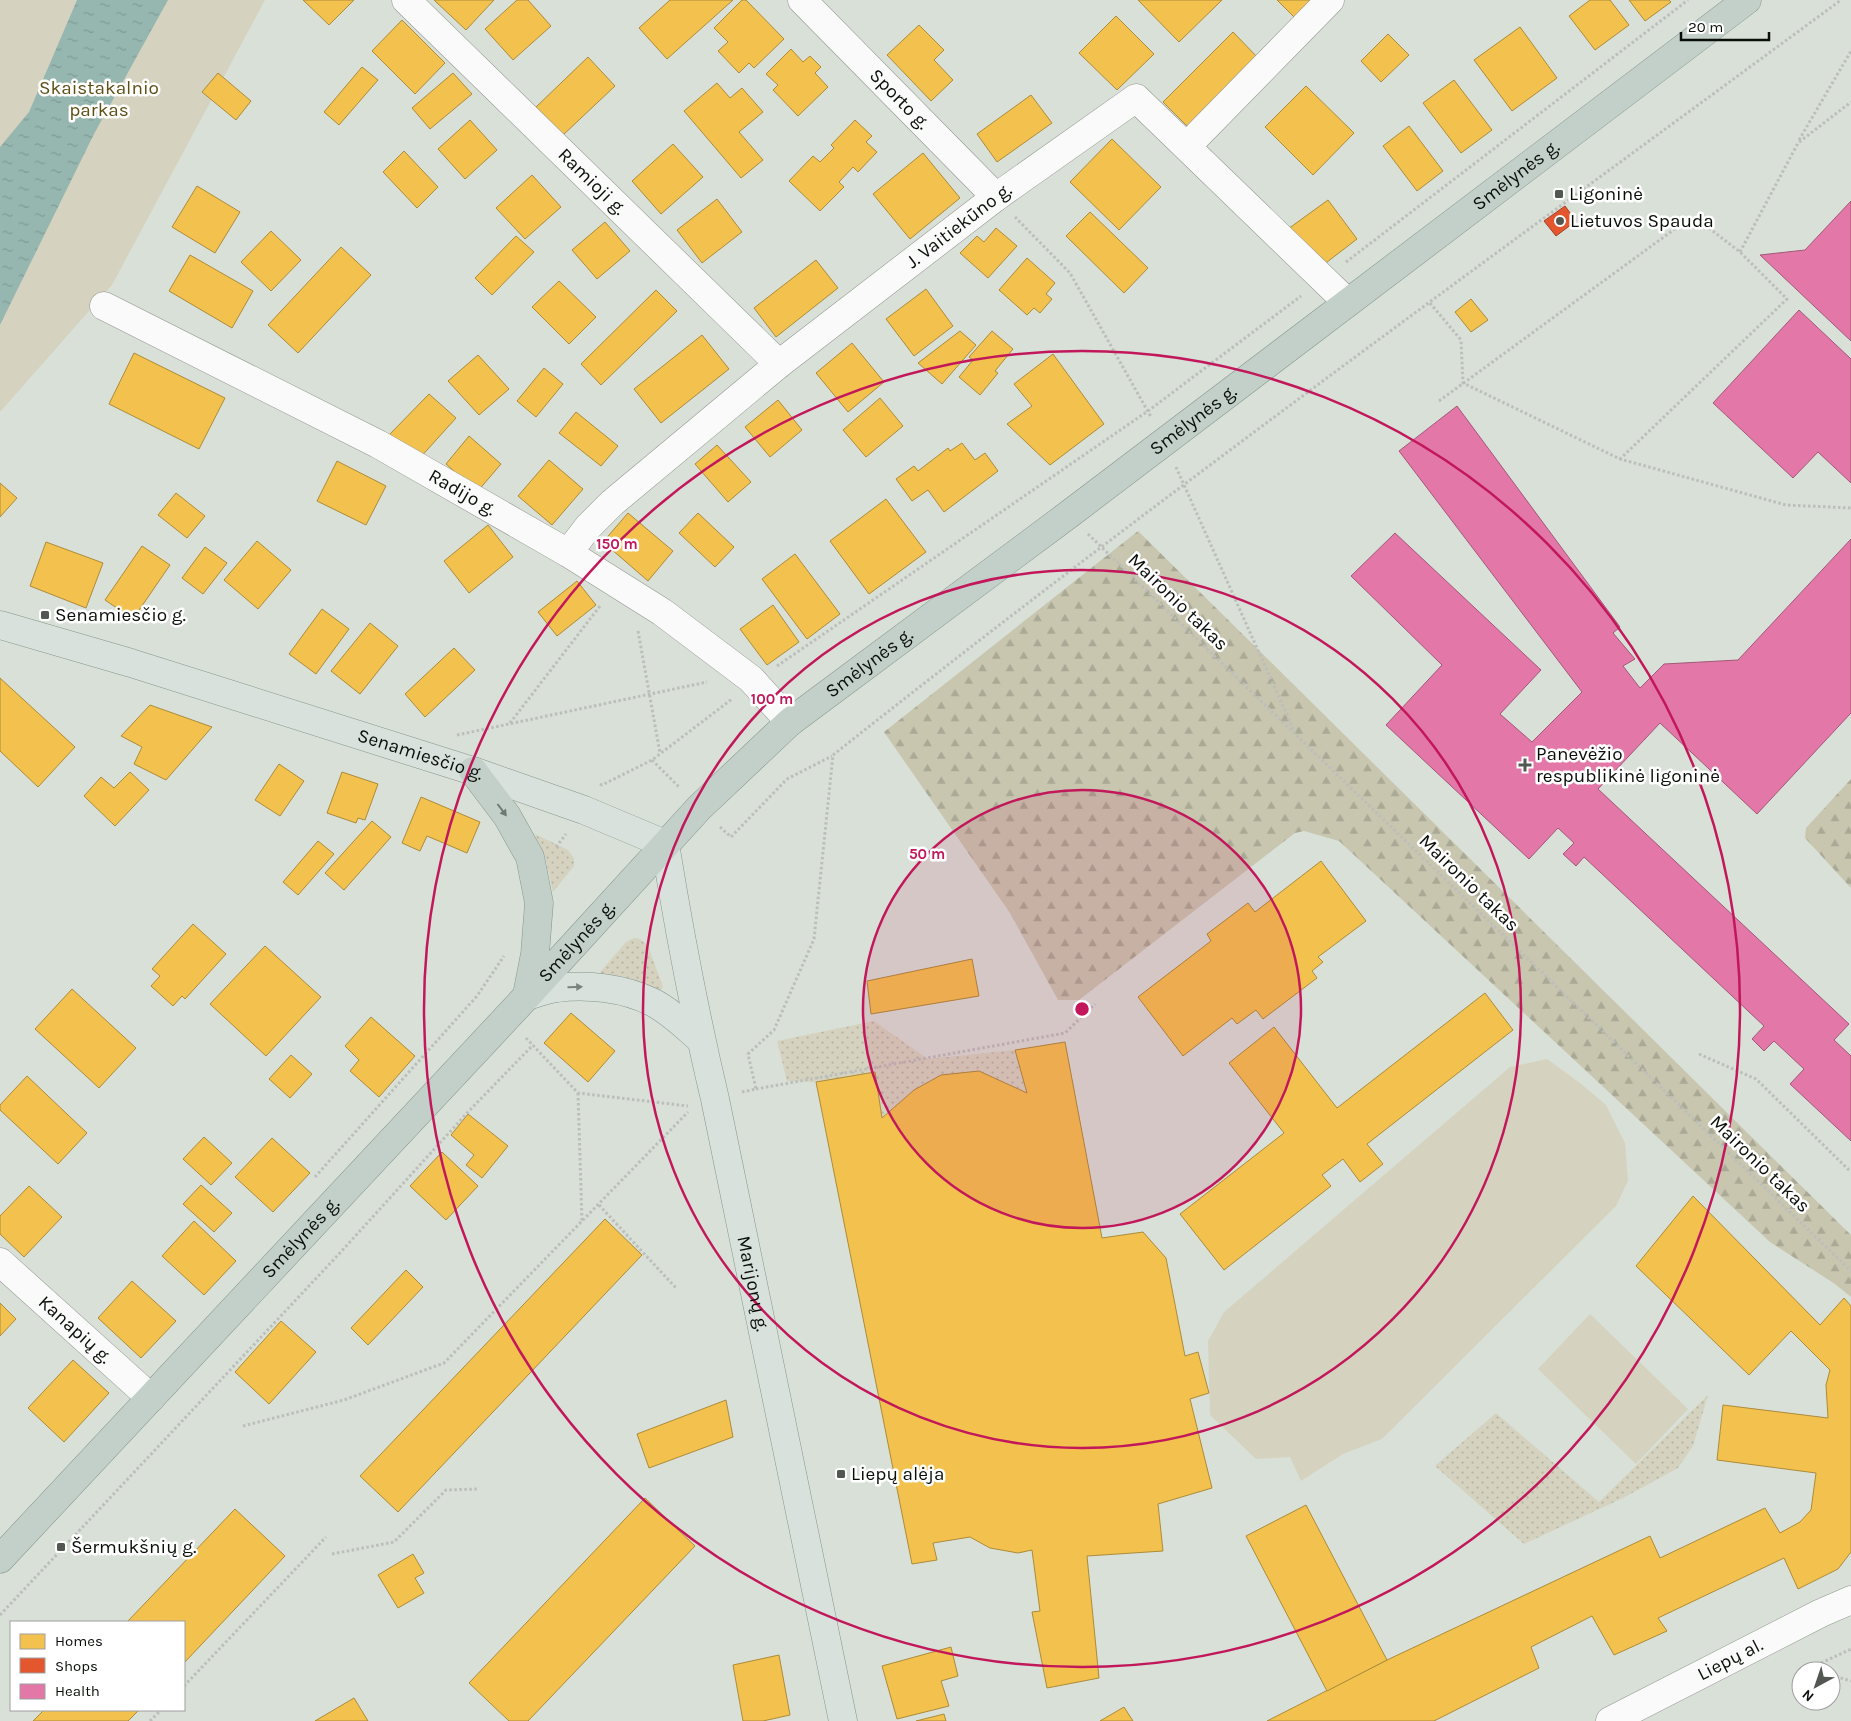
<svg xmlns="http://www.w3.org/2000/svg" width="1851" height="1721" viewBox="0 0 1851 1721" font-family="Karla,sans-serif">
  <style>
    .grass { fill: url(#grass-dots) }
    .forest { fill: url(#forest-firs) }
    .green { fill: #d5d3bf }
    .water { fill: url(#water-ripples) }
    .homes { fill: #f2c14e; stroke: #ac8b39 }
    .shops { fill: #e4572e; stroke: #a34123 }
    .health { fill: #e377a8; stroke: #a25878 }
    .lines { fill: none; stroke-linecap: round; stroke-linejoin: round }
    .minor-casing { stroke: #919690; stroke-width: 29 }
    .major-casing { stroke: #85968c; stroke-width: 29 }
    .highway-casing { stroke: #85968c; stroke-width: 29 }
    .path { stroke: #bcbebb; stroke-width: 3; stroke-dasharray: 2.5 2.5; stroke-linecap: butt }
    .minor { stroke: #f9faf9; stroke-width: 28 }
    .major { stroke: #d8e1dc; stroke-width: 28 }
    .highway { stroke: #c2d0c9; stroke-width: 28 }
    .oneway { fill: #6f7973 }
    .oneway2 { fill: #7b827d }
    .ring { fill: none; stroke: #c2185b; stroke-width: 2.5 }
    .poi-dot { fill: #525851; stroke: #fff; stroke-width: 2 }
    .labels { text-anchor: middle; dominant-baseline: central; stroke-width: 5; stroke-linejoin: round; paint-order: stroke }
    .park-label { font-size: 19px; fill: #5e4f15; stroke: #fff }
    .street-label { font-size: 19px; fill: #0a0e09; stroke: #fff }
    .poi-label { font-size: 19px; fill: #0a0e09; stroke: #fff; text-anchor: start }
    .centre { fill: #c2185b; stroke: #fff; stroke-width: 2.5 }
    .ring-label { font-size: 15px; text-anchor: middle; font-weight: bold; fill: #c2185b; stroke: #fff; stroke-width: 5; stroke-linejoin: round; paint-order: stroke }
  </style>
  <defs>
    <pattern id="grass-dots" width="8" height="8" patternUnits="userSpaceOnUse" patternTransform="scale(1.25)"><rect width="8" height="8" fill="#d5d3bf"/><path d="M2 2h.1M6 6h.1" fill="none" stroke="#b6b4a3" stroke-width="1.8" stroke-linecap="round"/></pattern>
    <pattern id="forest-firs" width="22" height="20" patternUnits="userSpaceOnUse" patternTransform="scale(1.25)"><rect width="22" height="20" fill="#c8c6af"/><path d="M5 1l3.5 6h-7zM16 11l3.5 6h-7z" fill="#aaa995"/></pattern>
    <pattern id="water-ripples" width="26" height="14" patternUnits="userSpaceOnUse" patternTransform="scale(1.25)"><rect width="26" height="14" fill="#96b6b0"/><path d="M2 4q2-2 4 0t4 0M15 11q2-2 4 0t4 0" fill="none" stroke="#809b96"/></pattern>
  </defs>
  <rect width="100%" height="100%" fill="#d9e0d7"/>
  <!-- grass -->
  <g class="grass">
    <path d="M535 834 568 850 574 858V866L553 892 545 857Z"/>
    <path d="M634 938 640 939 648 946 663 987 660 992 600 976 601 971 626 942Z"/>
    <path d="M874 1021 928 1059 1015 1050 1027 1093 979 1071 941 1075 914 1090 882 1118 875 1072 816 1082 787 1081 777 1041Z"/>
    <path d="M1708 1395 1693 1446 1678 1468 1623 1498 1524 1544 1435 1466 1496 1413 1599 1502Z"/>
  </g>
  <!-- forest -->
  <g class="forest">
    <path d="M1138 531 1851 1235V1297L1835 1284 1770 1242 1339 841 1304 831 1295 833 1079 1000H1058L1010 913 884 732Z"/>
    <path d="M1851 779V888L1805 838 1806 828Z"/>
  </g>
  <!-- green -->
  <g class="green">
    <path d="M0 0H265L112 285 0 412Z"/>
    <path d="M1547 1059 1580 1083 1606 1105 1625 1143 1628 1181 1616 1206 1382 1439 1343 1454 1301 1481 1290 1457 1256 1459 1210 1415 1208 1341 1224 1312 1510 1067Z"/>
    <path d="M1590 1314 1688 1409 1636 1464 1538 1369Z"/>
  </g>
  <!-- water -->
  <path class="water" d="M77 0H168L94 134 0 325V147L29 112Z"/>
  <!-- homes -->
  <g class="homes">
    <path d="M303 0H354L329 25Z"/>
    <path d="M434 0H494L466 30Z"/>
    <path d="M517 0H528L551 26 513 60 485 29Z"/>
    <path d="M670 0H733L667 59 639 28Z"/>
    <path d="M742 0H746L784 39 754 68 749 63 739 73 718 51 728 42 714 28Z"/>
    <path d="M1138 0H1222L1179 42Z"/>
    <path d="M1277 0H1309L1311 2 1295 18Z"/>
    <path d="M1590 0H1610L1629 25 1595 50 1569 16Z"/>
    <path d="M1629 0H1669L1671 2 1645 21Z"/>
    <path d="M1116 16 1154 54 1117 90 1079 53Z"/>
    <path d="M402 20 445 63 415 94 372 51Z"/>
    <path d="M919 25 944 50 934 60 953 80 931 101 887 55Z"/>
    <path d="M1520 27 1557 78 1512 111 1474 60Z"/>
    <path d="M1233 32 1260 60 1190 129 1163 102Z"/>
    <path d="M1388 34 1409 55 1381 82 1361 61Z"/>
    <path d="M791 49 803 62 810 56 821 67 815 73 828 87 798 116 773 90 778 85 766 74Z"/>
    <path d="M588 57 615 86 562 136 535 108Z"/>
    <path d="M362 67 378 80 339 125 324 112Z"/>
    <path d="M218 73 251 101 236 120 202 92Z"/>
    <path d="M453 73 472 94 430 129 412 108Z"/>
    <path d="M1454 80 1492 130 1461 153 1423 103Z"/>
    <path d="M717 83 730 98 742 88 763 112 739 132 763 160 741 178 684 111Z"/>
    <path d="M1306 86 1354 133 1313 175 1265 127Z"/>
    <path d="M1031 95 1052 123 997 162 977 134Z"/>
    <path d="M470 120 497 150 465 179 438 149Z"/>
    <path d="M855 120 872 136 866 142 877 152 858 172 853 167 839 182 844 187 820 211 789 181 813 156 820 162 834 148 831 145Z"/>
    <path d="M1409 126 1443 171 1417 191 1383 146Z"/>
    <path d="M1112 139 1161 187 1119 230 1070 182Z"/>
    <path d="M673 144 703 177 661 214 632 181Z"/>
    <path d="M404 151 438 187 417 208 383 172Z"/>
    <path d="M923 153 960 198 910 239 873 194Z"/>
    <path d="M532 175 561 207 525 239 496 208Z"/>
    <path d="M197 186 240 212 215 253 172 227Z"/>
    <path d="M717 199 742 232 702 263 677 230Z"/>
    <path d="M1328 200 1357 239 1318 269 1288 229Z"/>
    <path d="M1090 212 1148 268 1124 293 1066 236Z"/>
    <path d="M605 222 630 251 597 279 572 250Z"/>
    <path d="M996 228 1017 246 988 278 960 253 977 236 984 242Z"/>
    <path d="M271 231 301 260 271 291 241 262Z"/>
    <path d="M516 236 534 252 492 295 475 278Z"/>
    <path d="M341 247 371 275 298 353 268 325Z"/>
    <path d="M190 255 253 291 232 328 169 291Z"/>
    <path d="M1027 258 1055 283 1046 294 1052 299 1040 313 1034 308 1027 315 999 290Z"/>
    <path d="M816 260 838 288 776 337 754 308Z"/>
    <path d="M559 281 596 317 569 344 532 307Z"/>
    <path d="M926 289 953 326 914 356 886 319Z"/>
    <path d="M656 290 677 311 601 385 581 364Z"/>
    <path d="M1471 299 1488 320 1471 332 1455 312Z"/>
    <path d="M960 331 976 345 942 384 918 363Z"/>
    <path d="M992 331 1013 349 995 371 998 373 980 395 959 377 973 360 969 357Z"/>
    <path d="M702 335 729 369 661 423 634 389Z"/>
    <path d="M852 343 884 382 848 412 816 373Z"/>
    <path d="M134 353 225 398 199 449 109 404Z"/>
    <path d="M1053 354 1104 424 1050 465 1007 424 1032 406 1014 384Z"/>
    <path d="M478 355 509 389 479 415 448 381Z"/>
    <path d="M544 368 563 384 536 417 517 401Z"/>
    <path d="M429 394 456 418 418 460 389 435Z"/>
    <path d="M880 398 903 426 866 457 843 430Z"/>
    <path d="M778 400 802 430 770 457 745 427Z"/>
    <path d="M576 412 618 446 601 466 559 433Z"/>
    <path d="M469 436 501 464 477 492 446 464Z"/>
    <path d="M962 443 975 460 985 453 998 471 944 512 928 490 912 501 896 479 914 466 918 471 948 448 950 451Z"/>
    <path d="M717 445 751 482 728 502 695 464Z"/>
    <path d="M549 460 583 489 552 525 518 496Z"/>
    <path d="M337 461 386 486 366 525 317 501Z"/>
    <path d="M0 483 17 498 0 517Z"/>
    <path d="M176 493 205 516 187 538 158 515Z"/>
    <path d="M886 499 926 552 869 594 830 541Z"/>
    <path d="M628 513 673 551 648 581 603 542Z"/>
    <path d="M698 513 734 547 715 567 679 533Z"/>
    <path d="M488 525 513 557 469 593 444 561Z"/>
    <path d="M257 541 291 570 258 609 224 580Z"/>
    <path d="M46 542 103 563 86 608 30 586Z"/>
    <path d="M142 546 170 565 133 619 105 600Z"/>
    <path d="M205 547 227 563 203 594 182 578Z"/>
    <path d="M795 554 840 614 807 639 762 579Z"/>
    <path d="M577 581 596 605 557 636 538 612Z"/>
    <path d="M773 605 799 642 767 665 740 629Z"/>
    <path d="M322 609 349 629 316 674 289 654Z"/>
    <path d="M370 623 398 646 360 694 331 671Z"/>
    <path d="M454 648 475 670 425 717 405 694Z"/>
    <path d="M0 678 75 747 38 787 0 751Z"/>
    <path d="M150 705 212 727 166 780 134 764 142 747 121 736Z"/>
    <path d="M279 764 304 781 280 816 255 800Z"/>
    <path d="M130 772 149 790 115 826 84 796 101 777 114 788Z"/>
    <path d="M342 772 378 784 365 820 358 818 356 823 327 813Z"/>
    <path d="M421 797 480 822 467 853 427 836 420 851 402 843Z"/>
    <path d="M372 821 391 837 344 890 325 873Z"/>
    <path d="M318 841 334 854 298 895 283 882Z"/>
    <path d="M1321 861 1366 921 1318 957 1323 962 1312 971 1317 978 1263 1019 1256 1010 1237 1024 1232 1018 1183 1056 1138 997 1211 941 1207 934 1248 903 1255 912Z"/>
    <path d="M193 924 226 954 185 999 182 996 173 1006 151 986 160 976 152 969Z"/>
    <path d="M265 946 321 997 266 1056 210 1004Z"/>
    <path d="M972 959 979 996 871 1014 867 981Z"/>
    <path d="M72 989 136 1048 99 1088 35 1029Z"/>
    <path d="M1485 993 1513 1030 1367 1144 1383 1164 1360 1182 1343 1159 1322 1175 1331 1186 1224 1270 1180 1214 1284 1133 1229 1063 1274 1027 1337 1108Z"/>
    <path d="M571 1013 615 1051 588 1082 544 1043Z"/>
    <path d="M371 1017 415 1056 379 1097 350 1071 359 1060 345 1046Z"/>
    <path d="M1065 1042 1102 1238 1143 1232 1166 1258 1185 1356 1198 1352 1209 1393 1190 1399 1212 1488 1158 1504 1163 1551 1087 1556 1099 1678 1047 1688 1032 1612 1040 1611 1032 1550 1018 1553 990 1548 970 1537 933 1543 937 1560 912 1564 816 1082 875 1072 882 1118 914 1090 941 1075 979 1071 1027 1093 1015 1050Z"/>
    <path d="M291 1055 312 1074 290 1098 269 1079Z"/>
    <path d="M27 1076 87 1133 58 1164 0 1110V1105Z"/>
    <path d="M468 1114 508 1146 482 1178 466 1165 474 1155 451 1135Z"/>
    <path d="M204 1137 232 1163 211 1185 183 1159Z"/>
    <path d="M272 1138 310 1173 273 1212 235 1177Z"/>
    <path d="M442 1152 478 1186 446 1220 410 1186Z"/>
    <path d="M201 1185 232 1213 214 1232 183 1204Z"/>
    <path d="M29 1186 62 1217 24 1257 0 1234V1216Z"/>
    <path d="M1693 1196 1820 1325 1844 1298 1851 1306V1552L1838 1569 1798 1589 1784 1558 1658 1618 1667 1631 1614 1655 1592 1616 1531 1647 1539 1668 1434 1721H1267L1387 1660 1650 1536 1660 1558 1765 1508 1780 1533 1800 1522 1811 1510 1816 1473 1717 1460 1723 1405 1828 1418 1826 1385 1830 1370 1791 1331 1749 1375 1636 1266Z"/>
    <path d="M605 1219 642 1255 398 1512 360 1476Z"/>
    <path d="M194 1221 236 1261 204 1295 162 1256Z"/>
    <path d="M406 1270 423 1287 368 1345 351 1328Z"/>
    <path d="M132 1281 176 1321 141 1358 98 1318Z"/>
    <path d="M0 1303 16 1319 0 1336Z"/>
    <path d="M281 1321 316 1352 269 1404 235 1372Z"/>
    <path d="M73 1360 109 1393 64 1442 28 1408Z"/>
    <path d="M726 1400 733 1437 649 1468 637 1434Z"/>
    <path d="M645 1498 695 1546 528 1721H509L469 1683Z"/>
    <path d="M1306 1505 1387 1660 1327 1691 1246 1536Z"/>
    <path d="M235 1509 285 1556 184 1663V1622H127Z"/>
    <path d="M413 1554 424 1573 415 1578 424 1593 398 1608 378 1575Z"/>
    <path d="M951 1647 958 1676 941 1681 949 1706 897 1719 882 1666Z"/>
    <path d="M779 1655 790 1715 763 1721H743L733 1665Z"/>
    <path d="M354 1698 368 1721H315Z"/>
    <path d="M1124 1707 1133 1721H1100Z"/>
    <path d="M44 1710H139L128 1721H33Z"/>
    <path d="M944 1714 946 1721H916Z"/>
  </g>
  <!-- shops -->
  <path class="shops" d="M1565 206 1576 221 1556 236 1544 221Z"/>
  <!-- health -->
  <g class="health">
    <path d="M1851 201V341L1760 255 1805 250Z"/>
    <path d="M1799 310 1851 359V483L1818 452 1793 478 1713 403Z"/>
    <path d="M1457 406 1620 627 1613 633 1635 659 1623 666 1640 688 1664 664 1738 660 1851 539V713L1757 814 1660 723 1598 789 1849 1024 1834 1040 1851 1056V1141L1790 1084 1804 1069 1774 1041 1764 1051 1752 1039 1764 1026 1584 857 1576 866 1563 854 1574 843 1558 828 1529 859 1386 725 1442 665 1351 576 1395 533 1541 670 1500 714 1532 742 1582 692 1399 451Z"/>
  </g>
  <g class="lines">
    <!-- minor casing -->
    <g class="minor-casing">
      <g id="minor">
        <path id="s1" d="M406 0 779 364"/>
        <path id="s2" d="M802 0 996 197"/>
        <path d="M1187 146 1330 0"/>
        <path id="s3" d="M104 306 378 444 568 553 662 612 751 679 790 722"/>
        <path id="s4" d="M568 553 588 527 612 503 779 364 996 197 1136 98 1347 302"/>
        <path id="s5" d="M0 1262 151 1398"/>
        <path id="s6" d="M1610 1721 1821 1613 1851 1600"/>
      </g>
    </g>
    <!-- major casing -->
    <g class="major-casing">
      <g id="major">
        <path id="s7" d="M0 625 131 663 473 771 584 810 665 844C679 930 695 1015 715 1099L843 1721"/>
        <path d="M527 996C537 993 547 989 557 988 587 984 624 988 652 1002 670 1011 686 1027 701 1040"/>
      </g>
    </g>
    <!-- highway casing -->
    <g class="highway-casing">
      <g id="highway">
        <path d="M473 771 507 816 530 857 539 903 535 954 527 995"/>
        <path id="s8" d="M0 1559 527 996 699 808 790 722 1068 515 1747 0"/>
      </g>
    </g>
    <!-- path -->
    <g class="path">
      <path d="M1799 140 1851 51"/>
      <path d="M1015 217 1070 273 1151 417"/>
      <path d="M1740 252 1798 143 1851 102"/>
      <path d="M1346 262 1688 0"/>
      <path d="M1430 303 1461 340 1463 383 1620 459 1786 505 1851 508"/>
      <path d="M1439 401 1683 223 1701 222 1740 252 1787 299 1620 459"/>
      <path d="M1176 467 1295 733"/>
      <path d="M1088 534 1851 1271"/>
      <path d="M638 631 660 753"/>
      <path d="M777 666 1148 411 1301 296"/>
      <path d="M510 723 600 606"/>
      <path d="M457 735 707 682"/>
      <path d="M652 760 680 788"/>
      <path d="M600 784 602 785 652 760 732 699"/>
      <path d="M720 827 731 837 787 779 832 756"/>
      <path d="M556 847 566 834"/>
      <path d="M526 1038 578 1093 688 1106"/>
      <path d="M1699 1054 1756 1079 1851 1172"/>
      <path d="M756 1089 1065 1033 1095 1004"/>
      <path d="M742 1092 756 1089 748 1054 774 1030 814 939 833 755C1162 494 1503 249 1841 0"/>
      <path d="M578 1093 582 1222"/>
      <path d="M315 1177 477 996 504 956"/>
      <path d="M599 1205 676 1288"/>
      <path d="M243 1426 344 1400 444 1363 688 1112"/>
      <path d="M332 1554 394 1542 446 1490 478 1489"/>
      <path d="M0 1615 339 1254 467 1113 533 1045"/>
      <path d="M1821 1663 1851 1649"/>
      <path d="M1831 1675 1851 1681"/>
      <path d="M184 1686 326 1537"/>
      <path d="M150 1721 161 1710"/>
    </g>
    <!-- minor -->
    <use href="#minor" class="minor"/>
    <!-- major -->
    <use href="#major" class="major"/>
    <!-- highway -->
    <use href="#highway" class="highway"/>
  </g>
  <!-- one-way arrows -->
  <defs><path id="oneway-solid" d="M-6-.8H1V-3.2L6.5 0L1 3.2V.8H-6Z" transform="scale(1.25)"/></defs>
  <use class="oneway" href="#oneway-solid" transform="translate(502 810) rotate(53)"/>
  <use class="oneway2" href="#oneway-solid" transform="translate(575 987) rotate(-2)"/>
  <!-- distance rings -->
  <circle cx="1082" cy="1009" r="219" fill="#c2185b" fill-opacity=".12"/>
  <g class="ring">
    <circle cx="1082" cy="1009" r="219"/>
    <circle cx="1082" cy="1009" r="439"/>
    <circle cx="1082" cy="1009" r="658"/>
  </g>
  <!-- markers -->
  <g class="poi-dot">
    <rect x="1554" y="189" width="10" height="10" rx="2.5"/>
    <circle cx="1560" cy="221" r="5"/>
    <rect x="40" y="610" width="10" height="10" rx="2.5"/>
    <path d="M1522.5 757.5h5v5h5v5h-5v5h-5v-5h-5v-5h5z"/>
    <rect x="836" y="1469" width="10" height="10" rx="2.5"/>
    <rect x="56" y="1542" width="10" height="10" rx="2.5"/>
  </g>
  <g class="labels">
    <!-- park labels -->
    <g class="park-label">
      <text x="99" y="88">Skaistakalnio<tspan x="99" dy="22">parkas</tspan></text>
    </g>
    <!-- street labels -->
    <g class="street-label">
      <text stroke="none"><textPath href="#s2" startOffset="139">Sporto g.</textPath></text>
      <text stroke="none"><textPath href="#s8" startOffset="2060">Smėlynės g.</textPath></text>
      <text stroke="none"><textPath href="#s1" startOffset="260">Ramioji g.</textPath></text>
      <text stroke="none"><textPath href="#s4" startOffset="511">J. Vaitiekūno g.</textPath></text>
      <text stroke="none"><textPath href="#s8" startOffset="1655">Smėlynės g.</textPath></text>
      <text stroke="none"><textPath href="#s3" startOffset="404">Radijo g.</textPath></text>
      <text transform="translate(1178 602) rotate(44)">Maironio takas</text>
      <text stroke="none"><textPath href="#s8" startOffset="1250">Smėlynės g.</textPath></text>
      <text stroke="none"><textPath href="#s7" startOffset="440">Senamiesčio g.</textPath></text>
      <text transform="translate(1469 883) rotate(44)">Maironio takas</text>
      <text stroke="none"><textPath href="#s8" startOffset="845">Smėlynės g.</textPath></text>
      <text transform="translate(1760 1164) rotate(44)">Maironio takas</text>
      <text stroke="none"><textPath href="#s8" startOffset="440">Smėlynės g.</textPath></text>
      <text stroke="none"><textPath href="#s7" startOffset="1149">Marijonų g.</textPath></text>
      <text stroke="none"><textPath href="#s5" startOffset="101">Kanapių g.</textPath></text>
      <text stroke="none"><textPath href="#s6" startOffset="135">Liepų al.</textPath></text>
    </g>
    <!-- poi labels -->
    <g class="poi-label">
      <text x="1569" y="194">Ligoninė</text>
      <text x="1570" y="221">Lietuvos Spauda</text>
      <text x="55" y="615">Senamiesčio g.</text>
      <text x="1536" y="754">Panevėžio<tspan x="1536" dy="22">respublikinė ligoninė</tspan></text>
      <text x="851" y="1474">Liepų alėja</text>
      <text x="71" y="1547">Šermukšnių g.</text>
    </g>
  </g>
  <circle cx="1082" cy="1009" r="8" class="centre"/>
  <g class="ring-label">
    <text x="617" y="549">150 m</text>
    <text x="772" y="704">100 m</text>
    <text x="927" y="859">50 m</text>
  </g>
  <!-- legend -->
  <rect x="10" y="1621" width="175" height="90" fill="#ffffff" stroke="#9d9f9d"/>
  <rect x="20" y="1634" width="25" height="15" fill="#f2c14e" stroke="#9d9f9d"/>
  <text x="55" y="1646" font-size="15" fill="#0a0e09">Homes</text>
  <rect x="20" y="1658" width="25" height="15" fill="#e4572e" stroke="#9d9f9d"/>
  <text x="55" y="1671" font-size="15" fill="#0a0e09">Shops</text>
  <rect x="20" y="1684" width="25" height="15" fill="#e377a8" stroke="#9d9f9d"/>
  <text x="55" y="1696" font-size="15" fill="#0a0e09">Health</text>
  <!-- north arrow -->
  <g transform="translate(1816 1686) rotate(220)"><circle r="24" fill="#ffffff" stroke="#9d9f9d"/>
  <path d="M0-4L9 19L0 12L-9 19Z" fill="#525851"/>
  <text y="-8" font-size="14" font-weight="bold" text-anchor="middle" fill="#0a0e09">N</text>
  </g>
  <!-- scale -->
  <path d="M1681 32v8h88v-8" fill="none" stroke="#0a0e09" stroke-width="2.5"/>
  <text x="1688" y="32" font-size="15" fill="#0a0e09" stroke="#ffffff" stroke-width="4" paint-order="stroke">20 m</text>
</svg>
